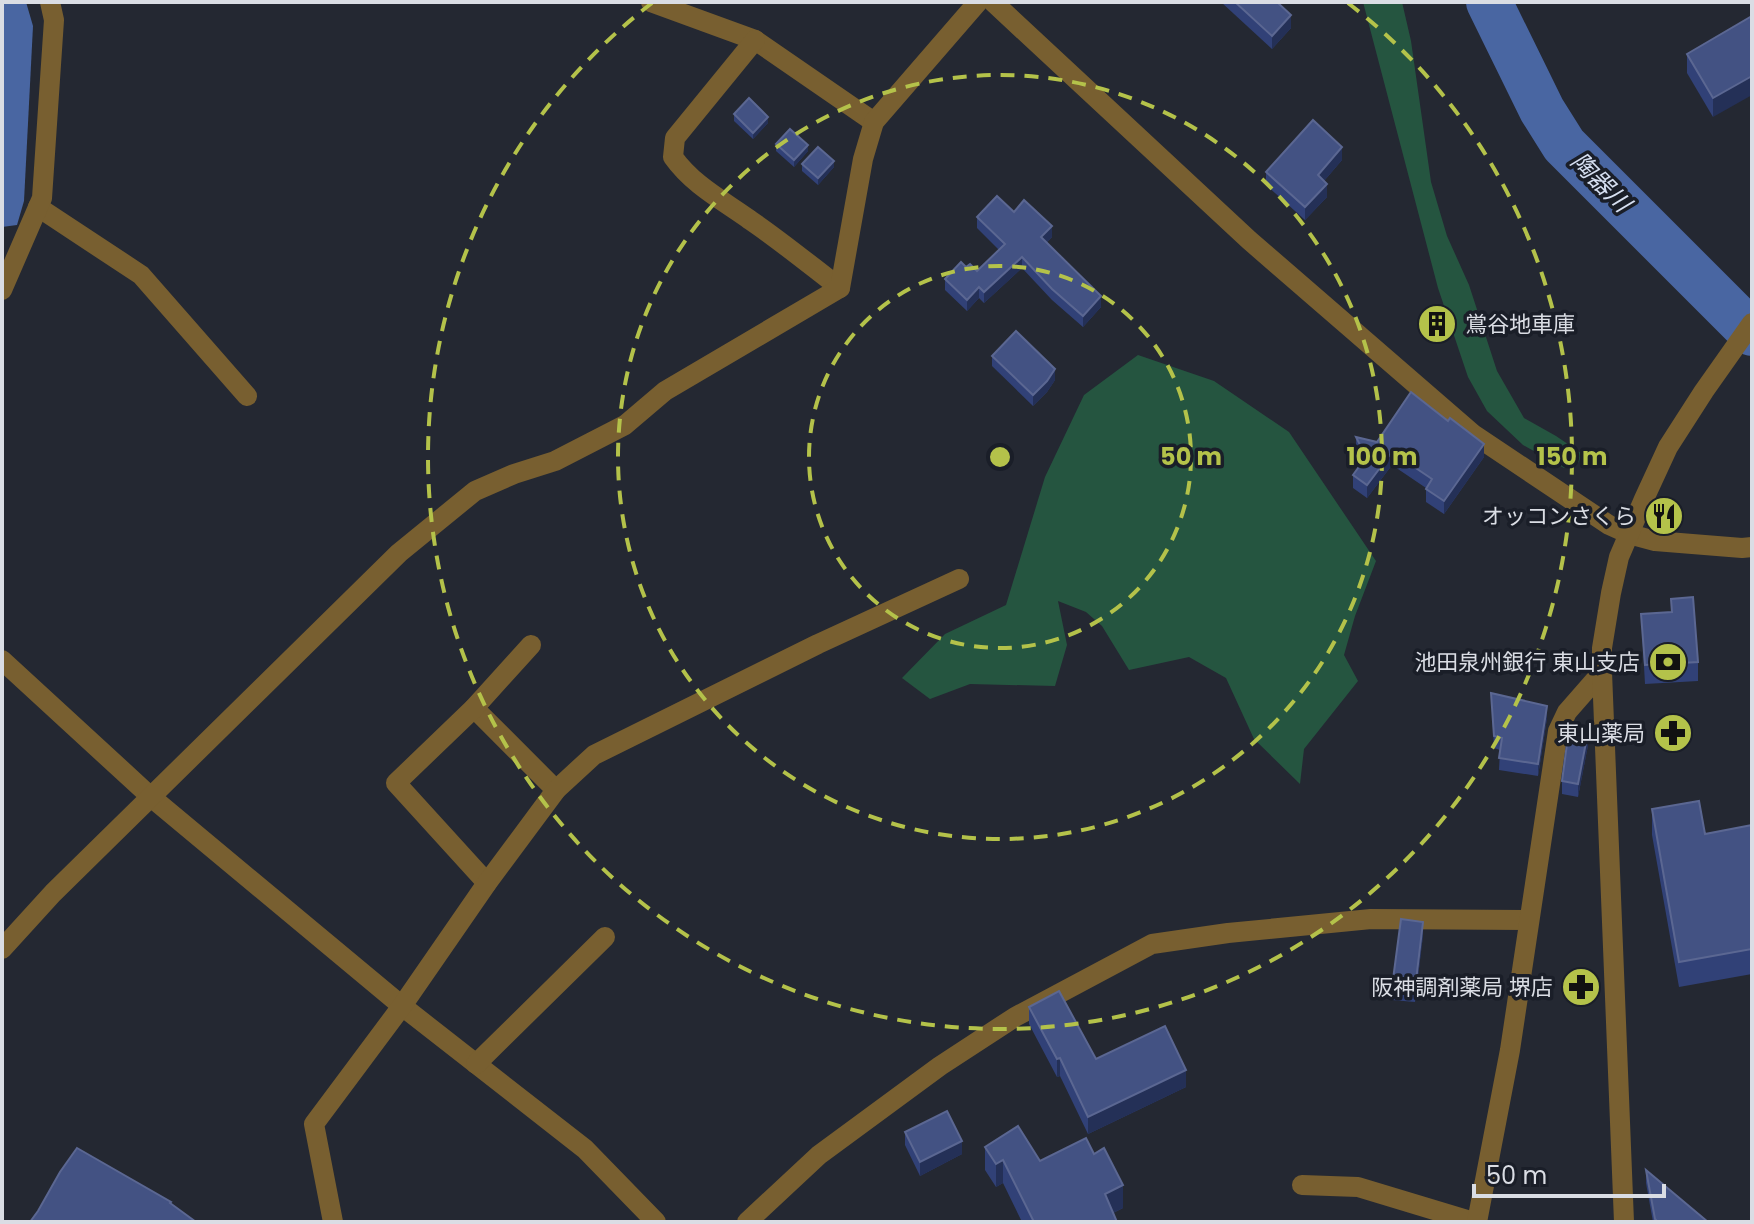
<svg xmlns="http://www.w3.org/2000/svg" width="1754" height="1224" viewBox="0 0 1754 1224" font-family="Poppins,'Noto Sans JP',sans-serif">
  <style>
    .green { fill: #255540 }
    .water { fill: #4966a2 }
    .lines { fill: none; stroke-linecap: round; stroke-linejoin: round }
    .river { stroke: #4966a2; stroke-width: 46 }
    .minor { stroke: #785f30; stroke-width: 20 }
    .tertiary { stroke: #785f30; stroke-width: 20 }
    .wall { fill: #314177 }
    .shaded-wall { fill: #243057 }
    .building { fill: #435283; stroke: #5b6792; stroke-width: 2 }
    .ring { fill: none; stroke: #b4c24a; stroke-width: 4; stroke-dasharray: 14 10 }
    .labels { text-anchor: middle; dominant-baseline: central; stroke-width: 7; stroke-linejoin: round; paint-order: stroke }
    .poi-label { font-size: 22px; fill: #dadde4; stroke: #1a1e28; text-anchor: end }
    .water-label { font-size: 24px; font-style: italic; fill: #d7e0f2; stroke: #1a1e28 }
    .centre { fill: #b4c24a; stroke: #1a1e28; stroke-width: 4 }
    .ring-label { font-size: 24px; text-anchor: middle; font-weight: bold; fill: #b4c24a; stroke: #1a1e28; stroke-width: 7; stroke-linejoin: round; paint-order: stroke }
  </style>
  <rect width="100%" height="100%" fill="#242832"/>
  <!-- green -->
  <g class="green">
    <path d="M1363 2H1402L1411 41 1431 182 1447 236 1469 285 1497 371 1524 418 1556 436 1581 453 1579 462 1564 468 1523 445 1487 411 1468 377 1438 288Z"/>
    <path d="M1138 355 1214 381 1289 432 1376 561 1355 616 1344 655 1358 681 1304 749 1300 784 1254 739 1226 678 1189 657 1129 670 1102 626 1086 612 1058 601 1067 645 1055 686 970 684 930 699 902 678 945 634 1006 605 1045 477 1084 395Z"/>
  </g>
  <!-- water -->
  <path class="water" d="M2 2H26L33 26 24 201 17 225 2 227Z"/>
  <g class="lines">
    <!-- river -->
    <path class="river" d="M1489 2 1542 110 1564 145 1752 333"/>
    <!-- minor -->
    <g class="minor">
      <path d="M651 2 755 40 874 122"/>
      <path d="M993 2 1249 240 1473 434 1609 525 1629 534 1655 541 1742 548 1752 547"/>
      <path d="M755 40 675 138 673 157C693 185 722 200 750 220 781 241 810 265 840 288"/>
      <path d="M38 207 141 275 247 396"/>
      <path d="M2 290 42 198 54 20 50 2"/>
      <path d="M2 660 151 797 402 1006 585 1149 656 1222"/>
      <path d="M474 708 556 790"/>
      <path d="M487 883 396 783 474 708 531 645"/>
      <path d="M2 949 53 893 399 553 475 491 514 474 555 461 625 425 665 391 840 288 863 159 874 122 978 2"/>
      <path d="M476 1064 605 937"/>
      <path d="M1302 1185 1358 1187 1474 1222"/>
      <path d="M333 1222 314 1124 402 1006 487 883 556 790 594 755 818 644 959 579"/>
      <path d="M747 1222 819 1155 940 1066 1015 1017 1152 944 1228 933 1371 919 1528 920"/>
      <path d="M1477 1222 1510 1050 1558 731 1567 712 1602 672"/>
    </g>
    <!-- tertiary -->
    <path class="tertiary" d="M1624 1222 1602 672V648L1611 593 1619 557 1644 499 1668 447 1704 391 1752 323"/>
  </g>
  <!-- wall -->
  <g class="wall">
    <path d="M1221 2H1277L1291 28 1272 49Z"/>
    <path d="M1752 16 1713 117 1687 73V54Z"/>
    <path d="M734 114 768 123 753 139 734 121Z"/>
    <path d="M776 144 808 151 794 167 776 151Z"/>
    <path d="M1342 160 1324 181 1327 197 1305 220 1266 185V172Z"/>
    <path d="M802 164 834 167 818 185 802 171Z"/>
    <path d="M1014 212 1052 237 1047 242 1101 307 1083 327 1052 300 1022 268 984 303 979 298 967 311 945 290V279L966 267 977 271 999 250 977 228V217Z"/>
    <path d="M992 356 1055 380 1047 392 1033 406 992 366Z"/>
    <path d="M1448 421 1484 457 1444 514 1426 502V488L1392 465 1367 498 1353 488V475L1362 462 1356 450V437L1377 442Z"/>
    <path d="M1671 599 1698 662V681L1645 684 1641 614 1671 612Z"/>
    <path d="M1491 693 1547 718 1538 776 1499 770 1500 750 1494 748Z"/>
    <path d="M1588 745 1578 797 1562 794V781Z"/>
    <path d="M1652 809 1705 834 1752 825V974L1679 987 1652 835Z"/>
    <path d="M1423 935 1415 1002 1392 1000V987Z"/>
    <path d="M1029 1007 1096 1059 1186 1087 1088 1134 1060 1076 1057 1077 1029 1024Z"/>
    <path d="M905 1132 962 1154 920 1176 905 1145Z"/>
    <path d="M985 1147 1040 1161 1123 1208 1113 1213 1117 1222H1022L1003 1183 996 1187 985 1170Z"/>
    <path d="M1646 1170 1708 1222H1653L1646 1183Z"/>
  </g>
  <!-- shaded-wall -->
  <g class="shaded-wall">
    <path d="M1291 15V28L1272 49V36Z"/>
    <path d="M1752 76V95L1713 117V98Z"/>
    <path d="M768 117V123L753 139V133Z"/>
    <path d="M808 145V151L794 167V160Z"/>
    <path d="M1342 147V160L1318 188V175Z"/>
    <path d="M834 161V167L818 185V178Z"/>
    <path d="M1327 184V197L1305 220V207Z"/>
    <path d="M1052 226V237L1041 248V237Z"/>
    <path d="M1022 257V268L984 303V292Z"/>
    <path d="M979 287V298L967 311V300Z"/>
    <path d="M1101 296V307L1083 327V316Z"/>
    <path d="M1055 369V380L1047 392 1033 406V395Z"/>
    <path d="M1484 444V457L1444 514V501Z"/>
    <path d="M1392 452V465L1367 498V485Z"/>
    <path d="M1547 706V718L1538 776V764Z"/>
    <path d="M1588 732V745L1578 797V784Z"/>
    <path d="M1423 922V935L1415 1002V989Z"/>
    <path d="M1060 1058V1076L1057 1077V1059Z"/>
    <path d="M1186 1070V1087L1088 1134V1117Z"/>
    <path d="M962 1141V1154L920 1176V1162Z"/>
    <path d="M1003 1160V1183L996 1187V1164Z"/>
    <path d="M1123 1185V1208L1105 1217V1194Z"/>
  </g>
  <!-- building -->
  <g class="building">
    <path d="M1235 2H1277L1291 15 1272 36Z"/>
    <path d="M1752 16V76L1713 98 1687 54Z"/>
    <path d="M749 98 768 117 753 133 734 114Z"/>
    <path d="M1313 120 1342 147 1318 175 1327 184 1305 207 1266 172Z"/>
    <path d="M790 129 808 145 794 160 776 144Z"/>
    <path d="M818 147 834 161 818 178 802 164Z"/>
    <path d="M997 196 1014 212 1024 200 1052 226 1041 237 1101 296 1083 316 1052 289 1022 257 984 292 979 287 967 300 945 279 961 262 966 267 970 264 977 271 1005 244 977 217Z"/>
    <path d="M1016 331 1055 369 1047 381 1033 395 992 356Z"/>
    <path d="M1411 392 1448 421 1450 418 1484 444 1444 501 1426 489 1432 479 1392 452 1367 485 1353 475 1366 457 1356 437 1377 442Z"/>
    <path d="M1693 597 1698 662 1645 665 1641 614 1672 612 1671 599Z"/>
    <path d="M1491 693 1547 706 1538 764 1499 758 1502 738 1494 736Z"/>
    <path d="M1569 729 1588 732 1578 784 1562 781Z"/>
    <path d="M1699 801 1705 834 1752 825V949L1679 962 1652 809Z"/>
    <path d="M1401 919 1423 922 1415 989 1392 987Z"/>
    <path d="M1059 991 1096 1059 1165 1026 1186 1070 1088 1117 1060 1058 1057 1059 1029 1007Z"/>
    <path d="M947 1111 962 1141 920 1162 905 1132Z"/>
    <path d="M1018 1126 1040 1161 1086 1138 1094 1154 1104 1148 1123 1185 1105 1194 1117 1222H1034L1003 1160 996 1164 985 1147Z"/>
    <path d="M77 1148 171 1202 170 1203 196 1222H30L38 1211 60 1172Z"/>
    <path d="M1646 1170 1708 1222H1658L1655 1219Z"/>
  </g>
  <!-- distance rings -->
  <g class="ring">
    <circle cx="1000" cy="457" r="191"/>
    <circle cx="1000" cy="457" r="382"/>
    <path d="M1348 3A572 572 0 1 1 652 3"/>
  </g>
  <!-- icons -->
  <defs>
    <g id="building-disc" transform="scale(2)"><circle r="9.5" fill="#b4c24a" stroke="#1a1e28"/><path d="M-4-6H4V6H1V3H-1V6H-4ZM-2.5-4.3h1.7v1.8h-1.7ZM.8-4.3h1.7v1.8H.8ZM-2.5-1h1.7V.8h-1.7ZM.8-1h1.7V.8H.8Z" fill="#111"/></g>
    <g id="restaurant-disc" transform="scale(2)"><circle r="9.5" fill="#b4c24a" stroke="#1a1e28"/><path d="M-5-6h1v4h1v-4h1v4h1v-4h1v5L-1.5 .5V6h-2V.5L-5-1ZM5-6V6H3V1.5H1.5Q1.5-4 5-6Z" fill="#111"/></g>
    <g id="bank-disc" transform="scale(2)"><circle r="9.5" fill="#b4c24a" stroke="#1a1e28"/><path d="M-6-4H6V4H-6ZM0-2.3a2.3 2.3 0 1 0 0 4.6a2.3 2.3 0 1 0 0-4.6Z" fill="#111"/></g>
    <g id="pharmacy-disc" transform="scale(2)"><circle r="9.5" fill="#b4c24a" stroke="#1a1e28"/><path d="M-2-6h4v4h4v4h-4v4h-4v-4h-4v-4h4Z" fill="#111"/></g>
  </defs>
  <g fill-rule="evenodd">
    <use href="#building-disc" x="1437" y="324"/>
    <use href="#restaurant-disc" x="1664" y="516"/>
    <use href="#bank-disc" x="1668" y="662"/>
    <use href="#pharmacy-disc" x="1673" y="733"/>
    <use href="#pharmacy-disc" x="1581" y="987"/>
  </g>
  <g class="labels">
    <!-- poi labels -->
    <g class="poi-label">
      <text x="1465" y="324" text-anchor="start">鴬谷地車庫</text>
      <text x="1636" y="516">オッコンさくら</text>
      <text x="1640" y="662">池田泉州銀行 東山支店</text>
      <text x="1645" y="733">東山薬局</text>
      <text x="1553" y="987">阪神調剤薬局 堺店</text>
    </g>
    <!-- water labels -->
    <g class="water-label">
      <text transform="translate(1601 182) rotate(45)">陶器川</text>
    </g>
  </g>
  <circle cx="1000" cy="457" r="12" class="centre"/>
  <g class="ring-label">
    <text x="1191" y="465">50 m</text>
    <text x="1382" y="465">100 m</text>
    <text x="1572" y="465">150 m</text>
  </g>
  <!-- border -->
  <rect width="1754" height="1224" fill="none" stroke="#dadde4" stroke-width="8"/>
  <!-- scale -->
  <path d="M1474 1184v12h190v-12" fill="none" stroke="#dadde4" stroke-width="4"/>
  <text x="1486" y="1184" font-size="24" fill="#dadde4" stroke="#1a1e28" stroke-width="6" paint-order="stroke">50 m</text>
</svg>
